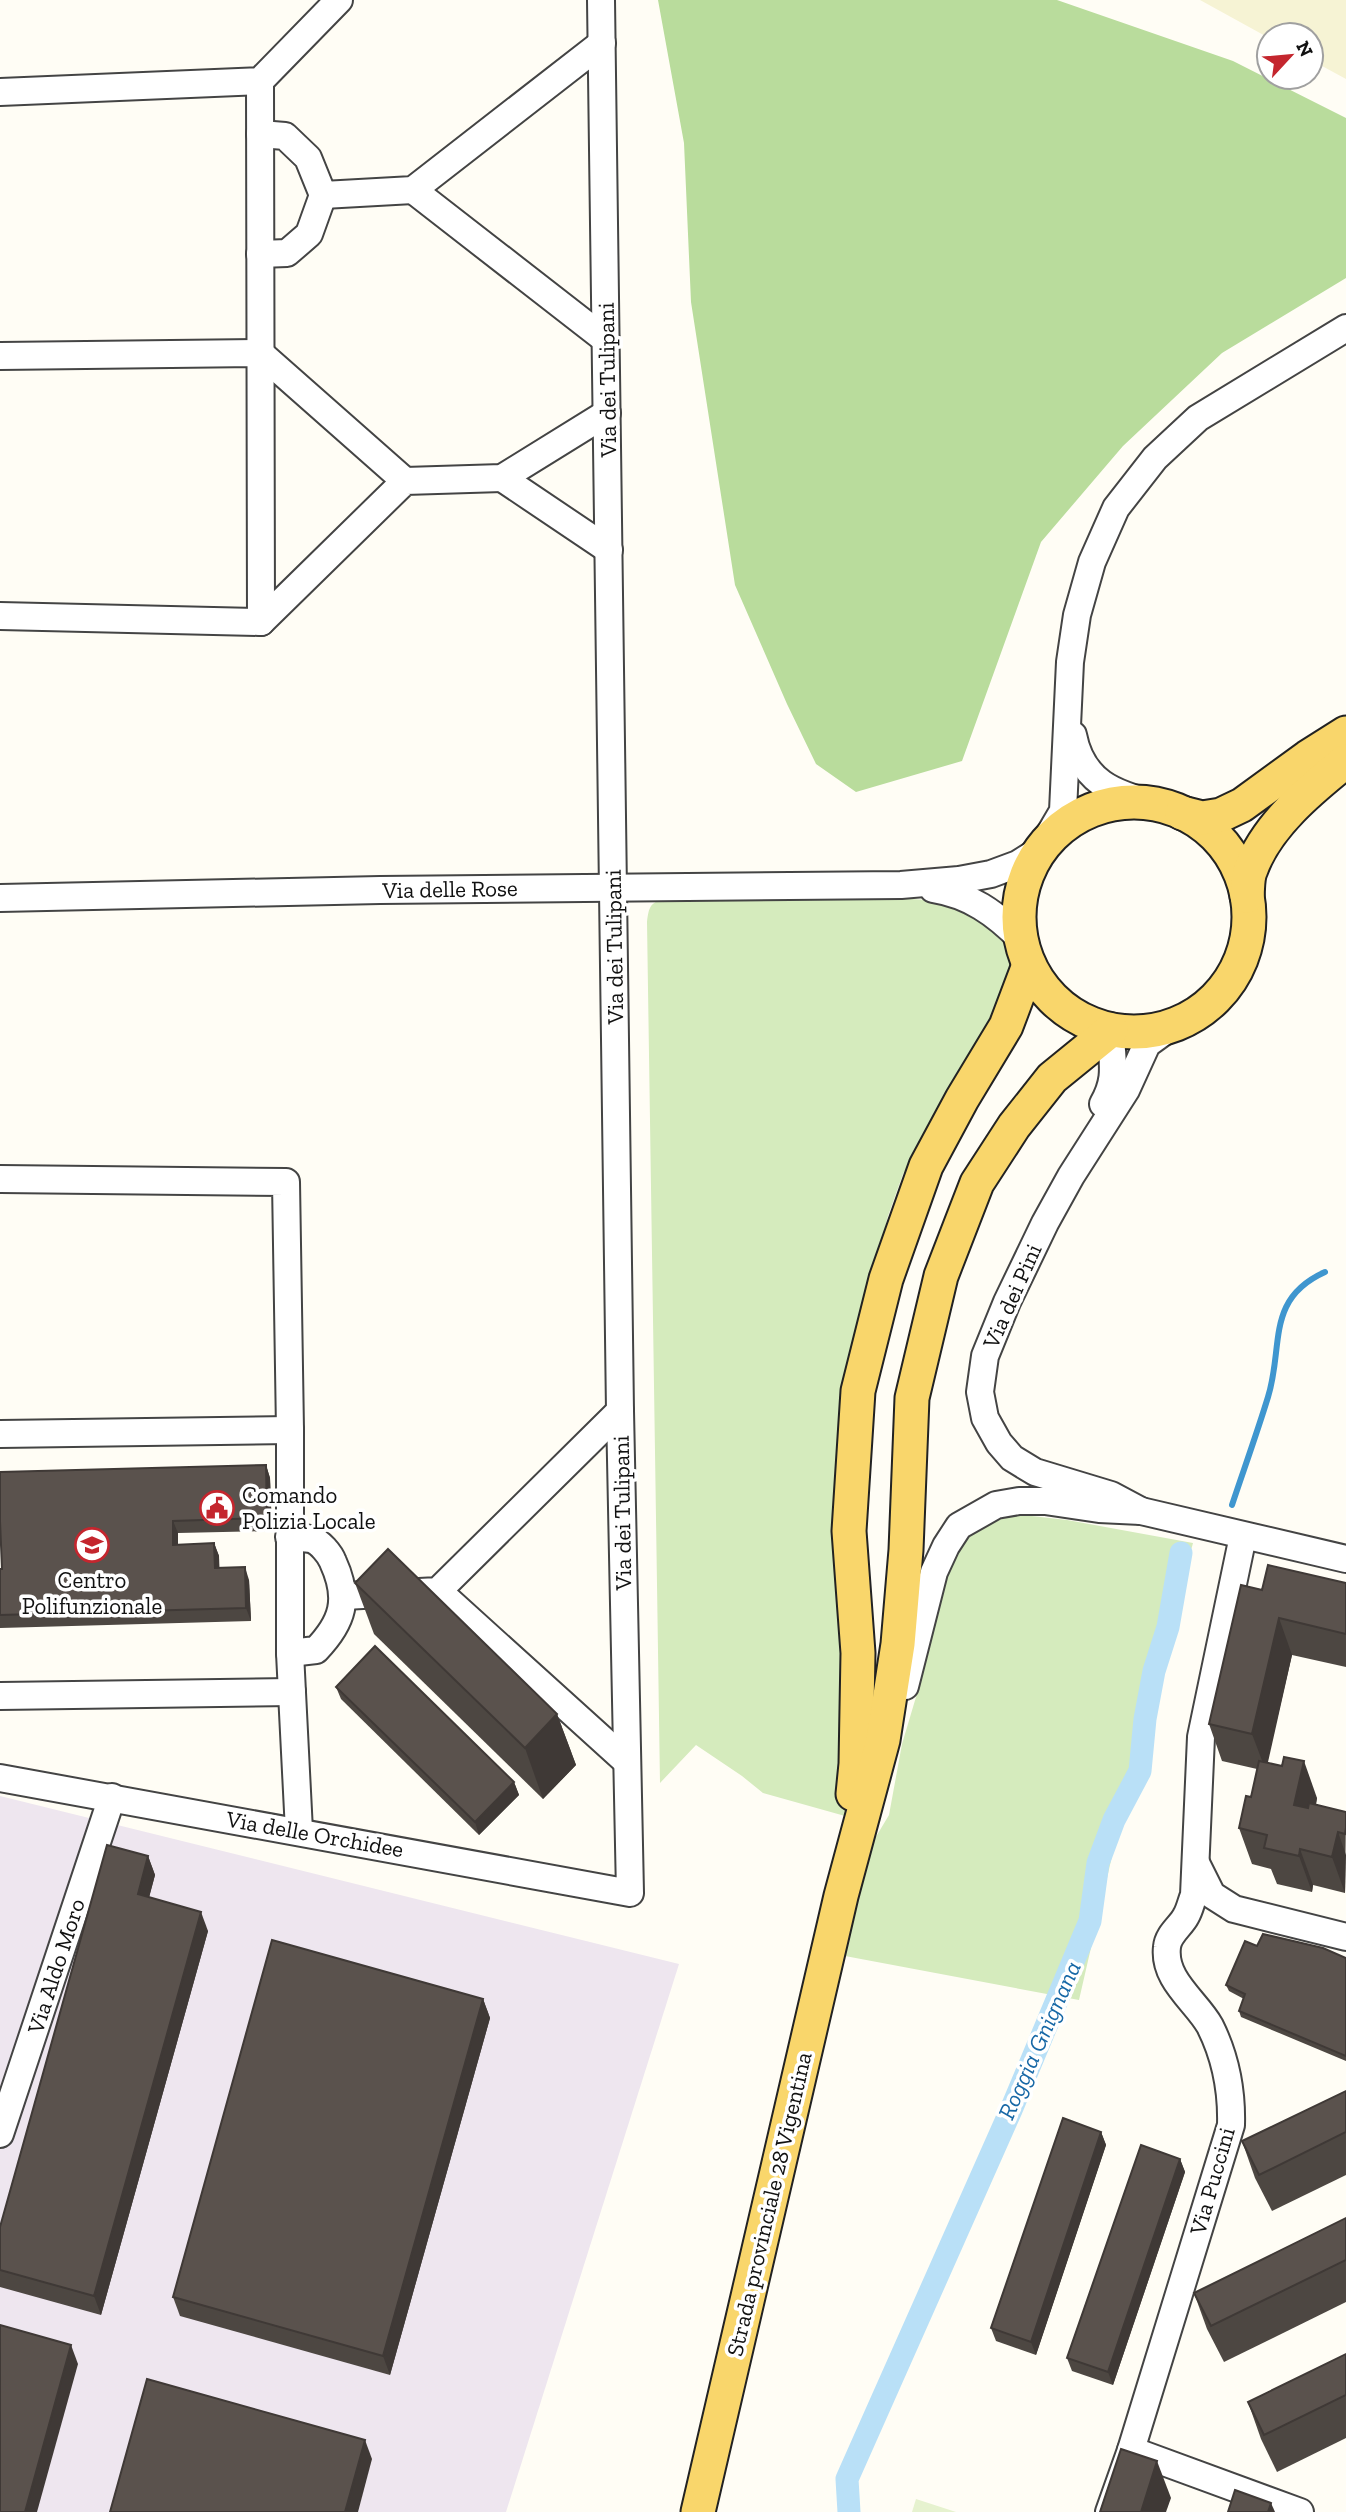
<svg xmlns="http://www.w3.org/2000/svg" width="1346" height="2512" viewBox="0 0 1346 2512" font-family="'Zilla Slab',serif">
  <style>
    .industrial { fill: #eee6ef }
    .farmland { fill: #f6f3d4 }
    .green { fill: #d5ebbd }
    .forest { fill: #b9dc9c }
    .pitch { fill: #e6f2cf }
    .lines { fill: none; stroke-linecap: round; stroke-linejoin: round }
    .stream { stroke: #3f96cf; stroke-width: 6 }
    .canal { stroke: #b9e0f7; stroke-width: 23 }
    .minor-casing { stroke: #444; stroke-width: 30 }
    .major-casing { stroke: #222; stroke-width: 37 }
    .minor { stroke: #fff; stroke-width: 26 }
    .major { stroke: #f9d66b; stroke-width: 33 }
    .wall { fill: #4d4742 }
    .shaded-wall { fill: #3f3936 }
    .building { fill: #5a524d; stroke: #3f3936; stroke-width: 2 }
    .labels { text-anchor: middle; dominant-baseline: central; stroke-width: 7; stroke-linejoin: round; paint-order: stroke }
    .street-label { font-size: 23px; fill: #111; stroke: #fff }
    .poi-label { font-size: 23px; fill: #111; stroke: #fff; text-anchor: start }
    .water-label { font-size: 24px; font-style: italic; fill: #1768a6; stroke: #fff }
  </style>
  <rect width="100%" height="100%" fill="#fffdf5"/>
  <!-- industrial -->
  <path class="industrial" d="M0 1796 679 1964 506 2512H0Z"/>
  <!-- farmland -->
  <path class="farmland" d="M1200 0H1346V79L1311 60V35H1269V38Z"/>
  <!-- green -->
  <g class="green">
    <path d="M880 897 928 900 966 907 1002 935 1010 956V982L1002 1009 903 1174 888 1216 863 1316 845 1816 763 1793 742 1776 696 1745 660 1783 647 922C649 907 650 902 665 899Z"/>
    <path d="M1023 1515 1067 1520 1193 1543 1158 1673 1143 1779 1121 1817 1079 2000 845 1956 871 1845 889 1815 902 1744 916 1697 937 1598 950 1558 965 1538 993 1520Z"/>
  </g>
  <!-- forest -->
  <path class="forest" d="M658 0H1057L1233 61 1346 118V278L1222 353 1123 446 1041 542 962 761 856 792 816 764 787 704 735 585 691 302 684 143Z"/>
  <!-- pitch -->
  <path class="pitch" d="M916 2499 956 2512H912Z"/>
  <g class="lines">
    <!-- stream -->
    <path class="stream" d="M1232 1505C1244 1469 1257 1433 1268 1397 1284 1346 1265 1299 1325 1272"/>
    <!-- canal -->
    <path class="canal" d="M849 2512 847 2479 1011 2110 1090 1921 1098 1863 1114 1820 1140 1771 1145 1719 1154 1671 1168 1627 1181 1553"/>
    <!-- minor casing -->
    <g class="minor-casing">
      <g id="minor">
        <path d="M260 81 261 622"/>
        <path d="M0 92 260 81 339 0"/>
        <path d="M260 134 285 136 308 158 323 195 309 234 287 253 260 254"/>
        <path d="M413 190 606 340"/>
        <path d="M323 195 413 190 602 43"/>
        <path d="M0 356 260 353 405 481"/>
        <path d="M502 478 609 550"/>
        <path d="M0 616 261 622 405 481 502 478 607 413"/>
        <path d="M1073 735C1082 782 1114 794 1155 804"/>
        <path d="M933 889C970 895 995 913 1021 939"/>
        <path d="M0 898 380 890 901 885 959 880 991 874 1018 864 1040 850 1063 811 1070 662 1077 615 1092 562 1116 508 1155 458 1198 418 1346 328"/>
        <path d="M1103 1104C1119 1076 1111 1061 1111 1030"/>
        <path d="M0 1179 286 1182 290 1430V1653L299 1831"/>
        <path d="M0 1434 290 1430"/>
        <path d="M1141 1511 1111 1495 1035 1472 1012 1458 999 1443 985 1418 980 1392 985 1356 1007 1302 1045 1223 1071 1176 1126 1090 1147 1044 1172 1026"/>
        <path d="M289 1537C296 1538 305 1538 311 1539 320 1542 330 1554 333 1562 350 1599 343 1622 316 1650L290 1653"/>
        <path d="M438 1591 626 1761"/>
        <path d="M344 1596 438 1591 620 1411"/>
        <path d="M905 1686 934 1572 946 1546 959 1526 996 1505 1019 1501H1045L1099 1509 1141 1511 1346 1559"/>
        <path d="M0 1696 292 1692"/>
        <path d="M0 1778 630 1893 620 1411 601 0"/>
        <path d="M1196 1863 1212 1895 1234 1909 1346 1937"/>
        <path d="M0 2134 112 1797"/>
        <path d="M1131 2450 1300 2512"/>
        <path d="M1109 2512 1131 2450 1231 2125C1232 2089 1226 2058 1210 2026 1196 2001 1163 1980 1167 1947 1168 1934 1181 1926 1186 1916 1190 1909 1191 1902 1194 1895L1201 1737 1243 1536"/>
      </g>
    </g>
    <!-- major casing -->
    <g class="major-casing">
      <g id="major">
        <circle cx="1134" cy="917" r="115"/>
        <path d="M1182 813 1202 818 1221 815 1242 805 1308 757 1346 733"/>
        <path d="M1247 896C1248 887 1247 877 1251 869 1267 825 1311 789 1346 761"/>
        <path d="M853 1794 856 1764 858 1653 849 1531 858 1391 886 1279 926 1166 962 1099 1006 1026 1029 965"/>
        <path d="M698 2512 841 1896 883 1740 898 1644 906 1550 912 1398 941 1276 977 1183 1014 1126 1052 1078 1111 1030"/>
      </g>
    </g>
    <!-- minor -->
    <use href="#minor" class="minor"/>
    <!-- major -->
    <use href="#major" class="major"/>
  </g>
  <!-- wall -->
  <g class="wall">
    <path d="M266 1465 270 1478 272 1531 178 1533V1545L214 1543 219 1556V1568L249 1580 251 1621 0 1628V1569H2L1 1534H0V1472Z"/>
    <path d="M355 1583 557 1714 576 1765 543 1799 374 1634Z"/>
    <path d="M1346 1583V1667L1292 1655 1267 1762 1317 1798 1316 1805 1346 1812 1345 1893 1313 1885 1312 1892 1277 1884 1271 1869 1252 1864 1239 1828 1251 1797 1257 1769 1222 1761 1209 1724 1262 1590Z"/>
    <path d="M336 1687 514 1782 519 1795 479 1835 341 1699Z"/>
    <path d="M148 1856 155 1875 149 1897 208 1931 101 2315 0 2287V2227Z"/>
    <path d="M1257 1946 1346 1958V2061L1241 2017 1239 2011 1244 1999 1229 1991 1226 1985Z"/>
    <path d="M483 1999 490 2018 390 2375 180 2316 173 2297Z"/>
    <path d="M1346 2091V2175L1272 2211 1255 2178 1242 2141Z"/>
    <path d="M1101 2132 1106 2145 1036 2355 996 2341 991 2328Z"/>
    <path d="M1180 2159 1185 2172 1113 2385 1072 2371 1067 2358Z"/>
    <path d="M1346 2218V2302L1224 2362 1207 2329 1194 2293Z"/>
    <path d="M1346 2354V2438L1277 2472 1261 2439 1248 2402Z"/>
  </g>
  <!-- shaded-wall -->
  <g class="shaded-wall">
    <path d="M266 1465 270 1478 272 1531 267 1518Z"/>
    <path d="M173 1521 178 1533V1558L173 1545Z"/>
    <path d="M214 1543 219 1556 220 1581 215 1568Z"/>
    <path d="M245 1567 249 1580 251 1621 246 1608Z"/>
    <path d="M1279 1618 1292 1655 1266 1771 1252 1734Z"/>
    <path d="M557 1714 576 1765 543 1799 525 1748Z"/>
    <path d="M1304 1761 1317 1798 1308 1841 1294 1805Z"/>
    <path d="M514 1782 519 1795 479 1835 475 1822Z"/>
    <path d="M1338 1832 1346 1855 1345 1893 1332 1857Z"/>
    <path d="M1300 1849 1313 1885 1312 1892 1299 1856Z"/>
    <path d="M148 1856 155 1875 145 1913 138 1894Z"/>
    <path d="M201 1912 208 1931 101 2315 94 2296Z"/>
    <path d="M483 1999 490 2018 390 2375 383 2356Z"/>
    <path d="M1101 2132 1106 2145 1036 2355 1031 2342Z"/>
    <path d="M1180 2159 1185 2172 1113 2385 1108 2372Z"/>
    <path d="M71 2345 78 2364 37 2512H25Z"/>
    <path d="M365 2440 372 2459 358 2512H345Z"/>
    <path d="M1157 2461 1171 2498 1166 2512H1141Z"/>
    <path d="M1271 2503 1275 2512H1268Z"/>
  </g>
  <!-- building -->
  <g class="building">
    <path d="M266 1465 267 1518 173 1521V1545L214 1543 215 1568 245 1567 246 1608 0 1615V1569H2L0 1521V1472Z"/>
    <path d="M388 1549 557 1714 525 1748 355 1583Z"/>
    <path d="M1268 1565 1346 1583V1634L1279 1618 1252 1734 1209 1724 1241 1585 1262 1590Z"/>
    <path d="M375 1646 514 1782 475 1822 336 1687Z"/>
    <path d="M1284 1757 1304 1761 1294 1805 1308 1808 1309 1803 1346 1812V1828L1345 1834 1338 1832 1332 1857 1300 1849 1299 1856 1264 1848 1267 1835 1239 1828 1246 1796 1251 1797 1259 1761 1282 1766Z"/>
    <path d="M107 1845 148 1856 138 1894 201 1912 94 2296 0 2270V2227Z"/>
    <path d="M1263 1934 1323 1948 1346 1958V2056L1239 2011 1245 1994 1226 1985 1245 1941 1257 1946Z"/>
    <path d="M272 1940 483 1999 383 2356 173 2297Z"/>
    <path d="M1346 2091V2132L1259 2175 1242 2141Z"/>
    <path d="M1063 2118 1101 2132 1031 2342 991 2328Z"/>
    <path d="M1141 2145 1180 2159 1108 2372 1067 2358Z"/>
    <path d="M1346 2218V2260L1211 2326 1194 2293Z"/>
    <path d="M0 2325 71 2345 25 2512H0Z"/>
    <path d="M1346 2354V2395L1264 2435 1248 2402Z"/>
    <path d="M147 2379 365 2440 345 2512H110Z"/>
    <path d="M1121 2449 1157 2461 1141 2512H1100Z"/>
    <path d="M1235 2490 1271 2503 1268 2512H1228Z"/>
  </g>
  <!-- icons -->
  <defs>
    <g id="civic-ring" transform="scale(1.75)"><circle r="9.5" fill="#fff" stroke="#c4262e" stroke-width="1.5"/><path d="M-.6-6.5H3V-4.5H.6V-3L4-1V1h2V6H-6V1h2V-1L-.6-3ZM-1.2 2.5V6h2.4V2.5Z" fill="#c4262e"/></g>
    <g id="school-ring" transform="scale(1.75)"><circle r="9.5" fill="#fff" stroke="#c4262e" stroke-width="1.5"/><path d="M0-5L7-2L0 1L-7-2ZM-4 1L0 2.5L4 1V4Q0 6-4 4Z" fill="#c4262e"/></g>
  </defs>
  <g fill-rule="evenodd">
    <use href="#civic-ring" x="217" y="1508"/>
    <use href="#school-ring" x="92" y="1545"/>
  </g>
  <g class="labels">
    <!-- street labels -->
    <g class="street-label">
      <text transform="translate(607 380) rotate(-91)">Via dei Tulipani</text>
      <text transform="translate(450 889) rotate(-1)">Via delle Rose</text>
      <text transform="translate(614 947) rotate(-91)">Via dei Tulipani</text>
      <text transform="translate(1012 1296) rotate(-66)">Via dei Pini</text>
      <text transform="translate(622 1513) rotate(-91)">Via dei Tulipani</text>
      <text transform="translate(315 1834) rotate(10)">Via delle Orchidee</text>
      <text transform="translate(56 1966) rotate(-72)">Via Aldo Moro</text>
      <text transform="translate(1212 2181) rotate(-74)">Via Puccini</text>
      <text transform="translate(769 2204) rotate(-77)">Strada provinciale 28 Vigentina</text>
    </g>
    <!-- poi labels -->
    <g class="poi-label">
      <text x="242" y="1495">Comando<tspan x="242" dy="26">Polizia Locale</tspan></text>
      <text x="92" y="1580" text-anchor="middle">Centro<tspan x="92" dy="26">Polifunzionale</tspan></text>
    </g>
    <!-- water labels -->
    <g class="water-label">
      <text transform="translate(1039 2040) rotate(-66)">Roggia Gnignana</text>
    </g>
  </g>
  <!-- north arrow -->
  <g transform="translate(1290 56) rotate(64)"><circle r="33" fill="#ffffff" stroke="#a0a0a0" stroke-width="2"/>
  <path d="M0-5L12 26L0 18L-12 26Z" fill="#c4262e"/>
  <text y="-10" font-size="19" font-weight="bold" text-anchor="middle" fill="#111111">N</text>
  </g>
</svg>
